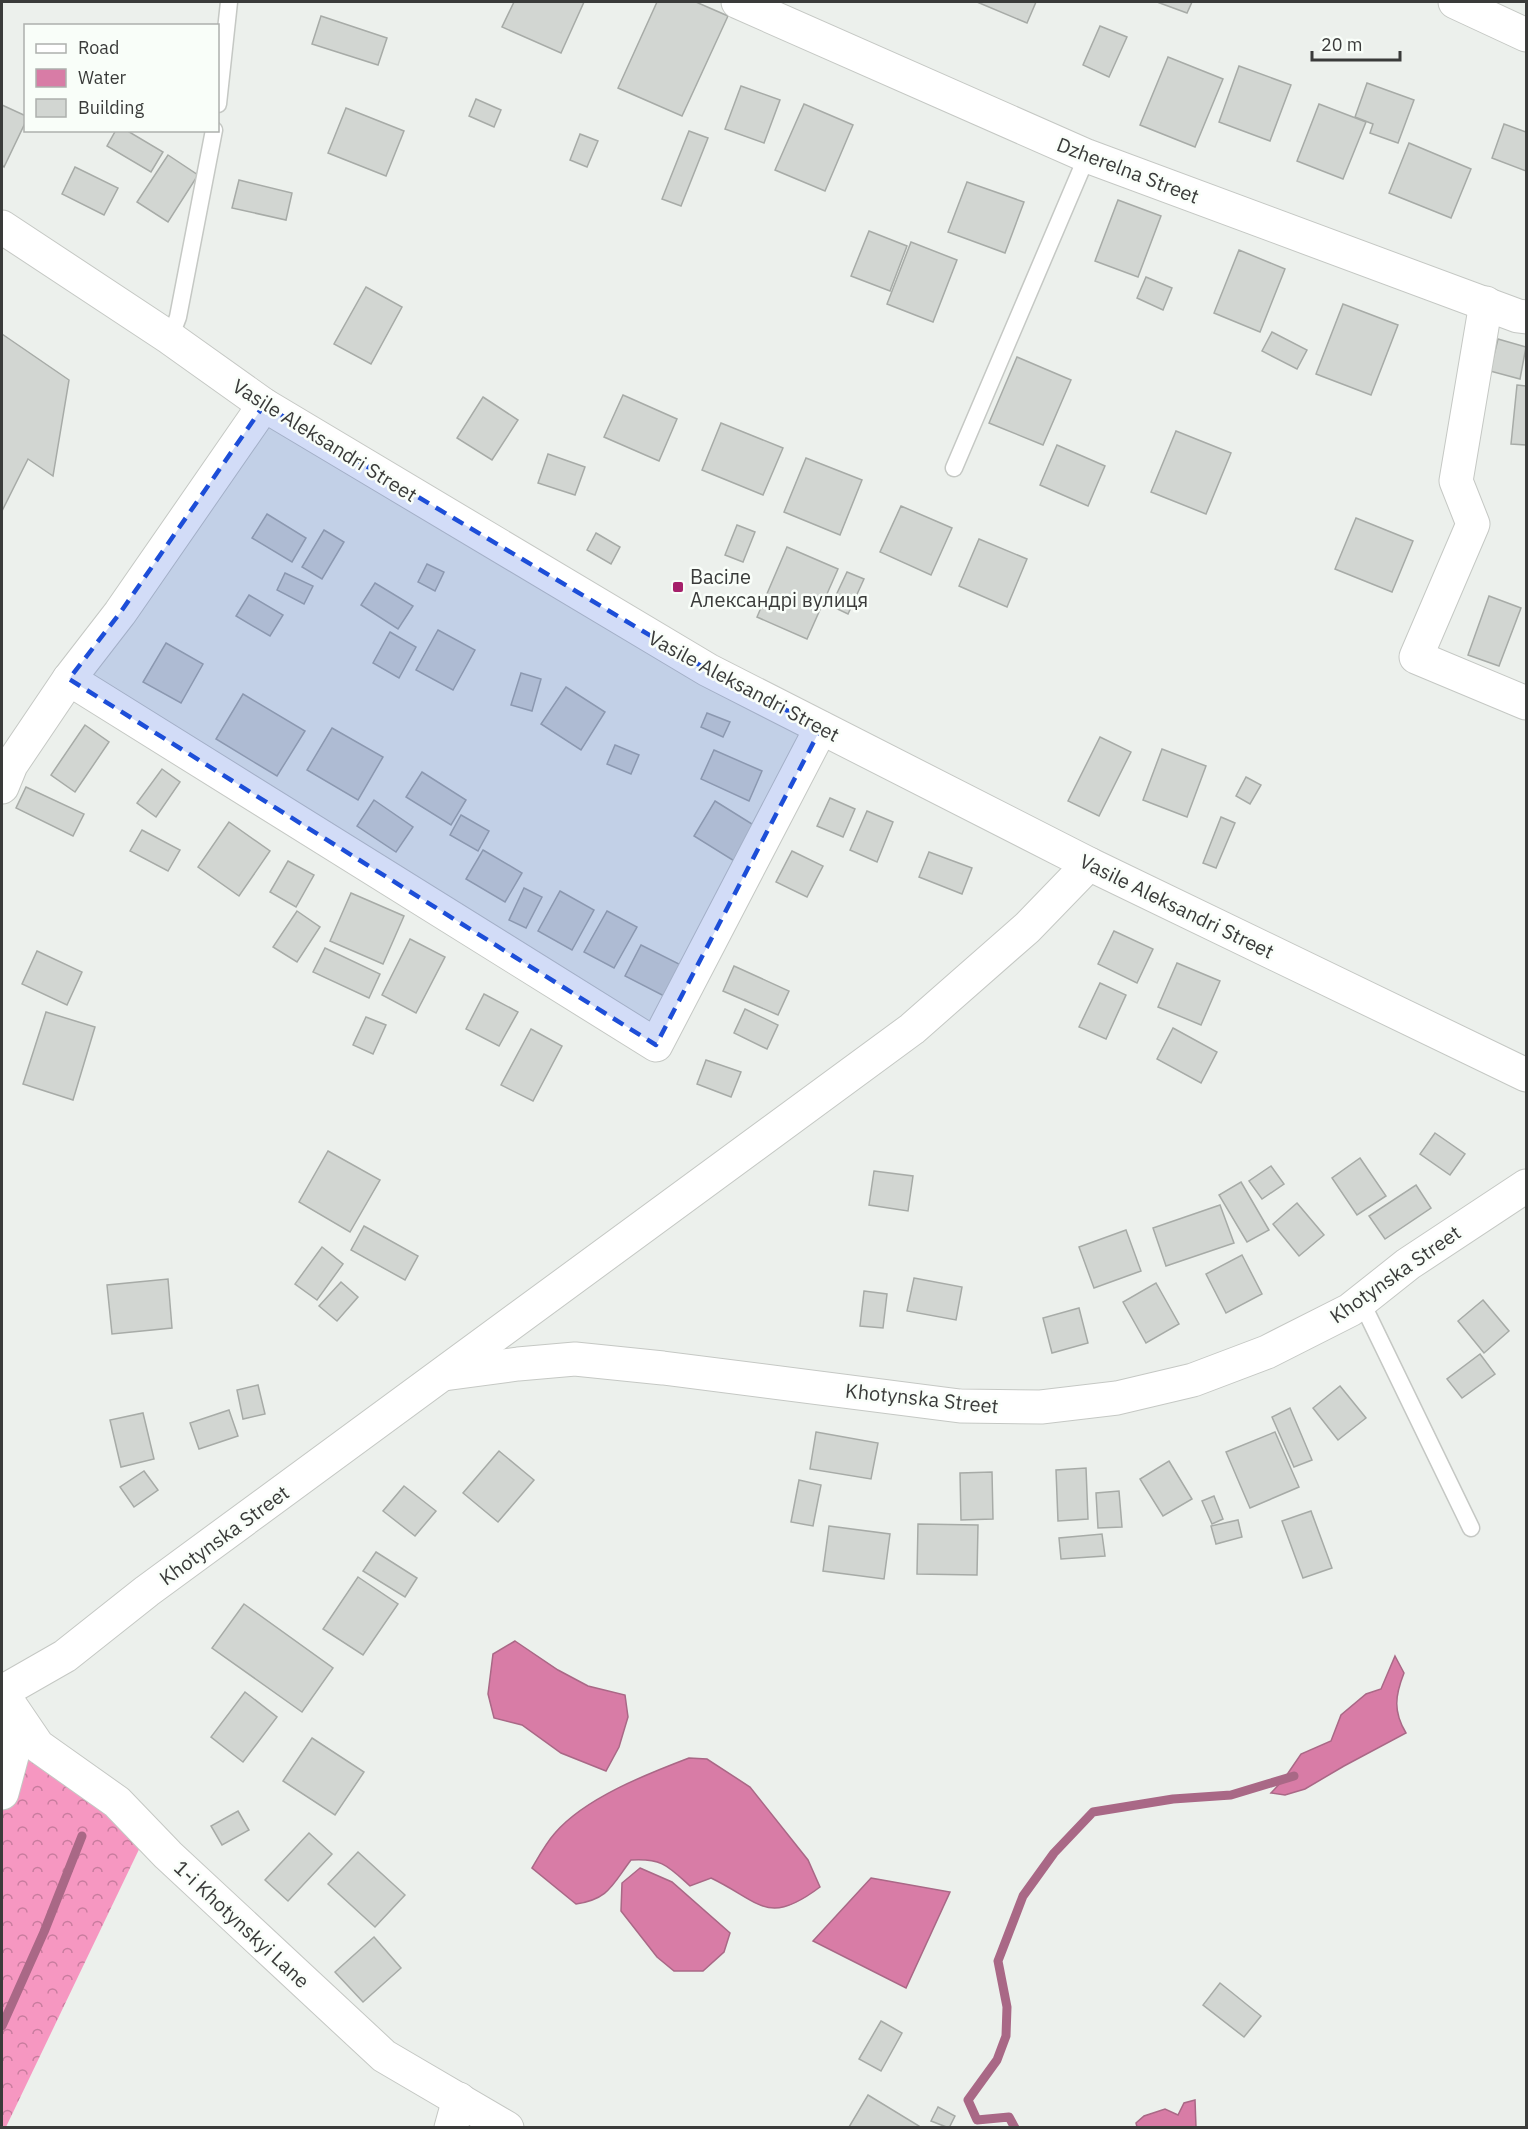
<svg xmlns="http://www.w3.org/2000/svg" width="1528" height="2129" viewBox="0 0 1528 2129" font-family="'IBM Plex Sans',sans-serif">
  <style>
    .forest { fill: url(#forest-crowns) }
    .water { fill: #d87ca6; stroke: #a96886; stroke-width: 1.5 }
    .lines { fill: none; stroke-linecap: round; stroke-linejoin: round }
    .stream { stroke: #a96886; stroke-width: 9 }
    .building { fill: #d2d6d2; stroke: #a7aba7; stroke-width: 1.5 }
    .lane-casing { stroke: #c5c8c4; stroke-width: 19 }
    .street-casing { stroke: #c5c8c4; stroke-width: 35 }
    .secondary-casing { stroke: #c5c8c4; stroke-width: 35 }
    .highway-casing { stroke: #c5c8c4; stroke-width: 35 }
    .lane { stroke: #fff; stroke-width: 16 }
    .street { stroke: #fff; stroke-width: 33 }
    .secondary { stroke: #fff; stroke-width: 33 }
    .highway { stroke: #fff; stroke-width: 33 }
    .marked { fill: #1d4ed8; fill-opacity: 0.2; stroke: #1d4ed8; stroke-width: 4.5; stroke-dasharray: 12 8; stroke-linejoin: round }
    .poi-dot { fill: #a6216b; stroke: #f9fef9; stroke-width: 2 }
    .labels { text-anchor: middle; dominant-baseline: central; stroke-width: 5; stroke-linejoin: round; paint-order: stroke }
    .street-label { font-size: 20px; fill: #3a3b3a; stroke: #f9fef9 }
    .poi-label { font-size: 20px; fill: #3a3b3a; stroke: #f9fef9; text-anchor: start }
  </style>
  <defs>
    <pattern id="forest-crowns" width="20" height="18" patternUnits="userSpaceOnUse" patternTransform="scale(1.5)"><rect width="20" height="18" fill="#f697c1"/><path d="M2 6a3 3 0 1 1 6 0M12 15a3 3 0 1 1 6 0" fill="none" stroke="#c87c9e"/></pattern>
  </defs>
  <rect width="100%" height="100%" fill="#ecf0ec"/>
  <!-- forest -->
  <path class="forest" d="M33 1753 143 1841 6 2127 2 2128V1810L14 1772Z"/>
  <!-- water -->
  <g class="water">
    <path d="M515 1641 558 1670 588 1686 625 1695 628 1717 619 1747 606 1771 561 1753 522 1725 494 1718 488 1694 493 1654Z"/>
    <path d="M1395 1656 1404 1673C1395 1696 1393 1711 1406 1733L1344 1766 1305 1789 1285 1795 1271 1793 1284 1779 1301 1754 1331 1741 1341 1715 1366 1694 1381 1689Z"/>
    <path d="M689 1758 707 1759 750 1787 808 1860 820 1887C767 1927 761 1902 711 1878L690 1886C668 1866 662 1858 631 1860 612 1885 609 1899 576 1904L532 1868C539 1856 546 1843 555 1833 585 1798 647 1774 689 1758Z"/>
    <path d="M640 1868 672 1882 730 1933 724 1952 703 1971H674L657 1957 621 1911 622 1883Z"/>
    <path d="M871 1878 950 1892 906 1988 813 1941Z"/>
    <path d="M1195 2100 1196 2127H1137L1136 2123 1144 2116 1165 2109 1178 2115 1184 2103Z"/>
  </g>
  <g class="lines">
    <!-- stream -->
    <g class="stream">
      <path d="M2 2026 44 1932 82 1836"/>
      <path d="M1015 2128 1009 2117 977 2120 968 2100 997 2060 1006 2036 1007 2007 998 1961 1023 1896 1054 1853 1093 1812 1173 1799 1231 1795 1294 1776"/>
    </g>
  </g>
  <!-- building -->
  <g class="building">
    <path d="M514 2H584L561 53 502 27Z"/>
    <path d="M657 2H696L728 16 682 116 618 88Z"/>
    <path d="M977 2H1036L1027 23Z"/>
    <path d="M1157 2H1192L1187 13Z"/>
    <path d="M321 16 387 38 378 65 312 44Z"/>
    <path d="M1100 26 1127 37 1109 77 1083 65Z"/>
    <path d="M1168 57 1223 79 1195 147 1140 125Z"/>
    <path d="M1239 66 1291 85 1270 141 1219 122Z"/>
    <path d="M1367 83 1414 100 1398 143 1370 133 1373 124 1355 117Z"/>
    <path d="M741 86 780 100 764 143 725 129Z"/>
    <path d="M476 99 501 110 494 127 469 116Z"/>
    <path d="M804 104 853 125 825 191 775 170Z"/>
    <path d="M1319 104 1366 122 1343 179 1297 161Z"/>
    <path d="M2 105 26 116V121L4 167 2 165Z"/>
    <path d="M346 108 404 131 386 176 328 153Z"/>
    <path d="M1504 124 1526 132V171L1492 158Z"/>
    <path d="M116 130H126L163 152 151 172 107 146Z"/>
    <path d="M689 131 708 138 681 206 662 199Z"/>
    <path d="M580 134 598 141 587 167 570 160Z"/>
    <path d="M1409 143 1471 169 1451 218 1389 193Z"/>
    <path d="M168 155 198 175 168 222 137 202Z"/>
    <path d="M75 167 118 188 104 215 62 194Z"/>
    <path d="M239 180 292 193 286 220 232 208Z"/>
    <path d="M967 182 1024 202 1005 253 948 232Z"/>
    <path d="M1118 200 1161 216 1138 277 1095 261Z"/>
    <path d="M869 231 907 246 890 291 851 276Z"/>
    <path d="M911 242 957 260 933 322 887 304Z"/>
    <path d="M1239 250 1285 269 1260 332 1214 313Z"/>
    <path d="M1146 277 1172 288 1163 310 1137 298Z"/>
    <path d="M366 287 402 307 371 364 334 344Z"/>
    <path d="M1343 304 1398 325 1371 395 1316 374Z"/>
    <path d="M1272 332 1307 350 1297 369 1262 351Z"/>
    <path d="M2 334 69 380 53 476 28 459 2 511Z"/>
    <path d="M1498 339 1526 347 1520 379 1490 371Z"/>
    <path d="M1017 357 1071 380 1043 445 989 423Z"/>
    <path d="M1517 385 1526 386V445L1511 444Z"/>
    <path d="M623 395 677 419 659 461 604 437Z"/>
    <path d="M483 397 518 420 492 460 457 438Z"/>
    <path d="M721 423 783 448 763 495 702 470Z"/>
    <path d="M1176 431 1231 453 1206 514 1151 492Z"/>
    <path d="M1057 445 1105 466 1088 506 1040 485Z"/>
    <path d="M548 454 585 467 575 495 538 483Z"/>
    <path d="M806 458 862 480 840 535 784 512Z"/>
    <path d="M901 506 952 528 931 575 880 552Z"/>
    <path d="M267 514 306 538 292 562 252 538Z"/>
    <path d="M1356 518 1413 541 1392 592 1335 569Z"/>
    <path d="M737 525 755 532 743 562 725 555Z"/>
    <path d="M324 530 344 542 322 579 302 567Z"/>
    <path d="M596 533 620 547 611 564 587 550Z"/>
    <path d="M979 539 1027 559 1007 607 959 586Z"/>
    <path d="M787 547 838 569 807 639 757 617Z"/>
    <path d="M427 564 444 572 435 591 418 582Z"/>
    <path d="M847 572 864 579 848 614 831 606Z"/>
    <path d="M285 573 313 586 304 604 277 590Z"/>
    <path d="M375 583 413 606 398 629 361 605Z"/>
    <path d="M249 595 283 615 270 636 236 616Z"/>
    <path d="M1489 596 1521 608 1499 666 1468 655Z"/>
    <path d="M438 630 475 650 453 690 416 670Z"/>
    <path d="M390 632 416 647 399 678 373 663Z"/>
    <path d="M166 643 203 664 181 703 143 682Z"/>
    <path d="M521 673 541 679 532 711 511 705Z"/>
    <path d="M566 687 605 712 581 750 541 724Z"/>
    <path d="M243 694 305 731 277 776 216 739Z"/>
    <path d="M707 713 730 722 723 737 701 727Z"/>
    <path d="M85 725 109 742 75 792 51 775Z"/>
    <path d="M332 728 383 757 358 800 307 770Z"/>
    <path d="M1100 737 1131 752 1099 816 1068 801Z"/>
    <path d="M615 745 639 755 631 774 607 764Z"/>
    <path d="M1162 749 1206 766 1187 817 1143 800Z"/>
    <path d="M714 750 762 771 749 801 701 779Z"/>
    <path d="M162 769 180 782 156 817 137 803Z"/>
    <path d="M422 772 466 800 451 825 406 797Z"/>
    <path d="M1246 777 1261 785 1250 804 1236 796Z"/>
    <path d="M26 787 84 814 73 836 16 808Z"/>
    <path d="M830 798 855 809 843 837 817 826Z"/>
    <path d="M374 800 413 827 396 852 357 826Z"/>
    <path d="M715 801 760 829 739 864 694 836Z"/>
    <path d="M867 811 893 822 877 862 850 850Z"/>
    <path d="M461 815 489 831 478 851 450 835Z"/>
    <path d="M1221 817 1235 823 1216 868 1203 863Z"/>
    <path d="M229 822 270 851 239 896 198 867Z"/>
    <path d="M142 830 180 850 168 871 130 851Z"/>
    <path d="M483 850 522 873 505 902 466 879Z"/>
    <path d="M792 851 823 866 807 897 776 882Z"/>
    <path d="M929 852 972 868 962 894 919 877Z"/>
    <path d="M288 861 314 875 296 907 270 892Z"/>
    <path d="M524 888 542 897 526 928 509 920Z"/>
    <path d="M560 891 594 910 572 950 538 931Z"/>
    <path d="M351 893 404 916 383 964 330 941Z"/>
    <path d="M297 911 320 927 297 962 273 947Z"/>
    <path d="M607 911 637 927 614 968 584 952Z"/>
    <path d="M1114 931 1153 949 1137 983 1098 964Z"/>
    <path d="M410 939 445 957 416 1013 382 995Z"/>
    <path d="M641 945 683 966 666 997 625 976Z"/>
    <path d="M325 948 380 974 369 998 313 972Z"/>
    <path d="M37 951 82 972 67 1005 22 984Z"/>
    <path d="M1177 963 1220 981 1201 1025 1158 1007Z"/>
    <path d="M734 966 789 991 778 1015 723 991Z"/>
    <path d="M1100 983 1126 995 1106 1039 1079 1027Z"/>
    <path d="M484 994 518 1012 499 1046 466 1029Z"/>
    <path d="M745 1009 778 1025 767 1049 734 1033Z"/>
    <path d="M46 1012 95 1027 73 1100 23 1084Z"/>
    <path d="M366 1017 386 1025 373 1054 353 1045Z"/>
    <path d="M1173 1028 1217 1052 1201 1083 1157 1059Z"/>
    <path d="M531 1029 562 1046 533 1101 501 1085Z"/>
    <path d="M706 1060 741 1072 731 1097 697 1084Z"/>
    <path d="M1435 1133 1465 1154 1450 1175 1420 1154Z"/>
    <path d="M328 1151 380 1180 350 1232 299 1202Z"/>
    <path d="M1360 1158 1386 1196 1357 1215 1332 1178Z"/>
    <path d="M1271 1166 1284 1184 1262 1199 1249 1181Z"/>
    <path d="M874 1171 913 1176 908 1211 869 1205Z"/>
    <path d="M1241 1182 1269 1230 1247 1242 1219 1195Z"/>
    <path d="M1416 1185 1431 1208 1385 1239 1369 1216Z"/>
    <path d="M1297 1203 1324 1235 1299 1256 1273 1224Z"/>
    <path d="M1220 1205 1234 1243 1166 1266 1153 1228Z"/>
    <path d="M364 1226 418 1256 405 1280 351 1250Z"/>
    <path d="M1126 1230 1141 1271 1094 1288 1079 1247Z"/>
    <path d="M322 1247 343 1264 317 1300 295 1284Z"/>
    <path d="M1242 1255 1262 1294 1226 1313 1206 1274Z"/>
    <path d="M914 1278 962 1287 956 1320 907 1311Z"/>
    <path d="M168 1279 172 1328 112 1334 107 1285Z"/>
    <path d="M341 1282 358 1297 337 1321 319 1306Z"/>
    <path d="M1156 1283 1179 1324 1146 1343 1123 1302Z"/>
    <path d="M864 1291 887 1294 883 1328 860 1326Z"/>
    <path d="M1483 1300 1509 1331 1484 1353 1458 1321Z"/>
    <path d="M1079 1308 1088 1343 1052 1353 1043 1318Z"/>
    <path d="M1480 1354 1495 1374 1462 1398 1447 1379Z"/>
    <path d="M258 1385 265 1414 243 1419 237 1390Z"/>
    <path d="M1340 1386 1366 1418 1338 1440 1313 1408Z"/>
    <path d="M1290 1408 1312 1460 1294 1467 1272 1417Z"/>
    <path d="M229 1410 238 1436 199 1449 190 1423Z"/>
    <path d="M143 1413 154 1459 121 1467 110 1420Z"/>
    <path d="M816 1432 878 1443 871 1479 810 1469Z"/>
    <path d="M1275 1432 1299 1487 1250 1508 1226 1452Z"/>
    <path d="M499 1451 534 1480 498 1522 463 1493Z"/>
    <path d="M1169 1461 1192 1499 1163 1516 1140 1479Z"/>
    <path d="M1086 1468 1088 1519 1058 1521 1056 1470Z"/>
    <path d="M144 1471 158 1490 134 1507 120 1487Z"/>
    <path d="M992 1472 993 1519 961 1520 960 1473Z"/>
    <path d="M799 1480 821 1485 813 1526 791 1522Z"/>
    <path d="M404 1486 436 1511 415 1536 383 1511Z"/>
    <path d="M1119 1491 1122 1527 1098 1528 1096 1493Z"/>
    <path d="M1214 1496 1223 1519 1212 1524 1202 1501Z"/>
    <path d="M1311 1511 1332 1568 1303 1578 1282 1521Z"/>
    <path d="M1238 1520 1242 1537 1216 1544 1211 1526Z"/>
    <path d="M918 1524 978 1525 977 1575 917 1574Z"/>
    <path d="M829 1526 890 1534 884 1579 823 1571Z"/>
    <path d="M1102 1534 1105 1556 1061 1559 1059 1538Z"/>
    <path d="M376 1552 417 1578 405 1597 363 1571Z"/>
    <path d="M358 1577 398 1604 363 1655 323 1629Z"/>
    <path d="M244 1604 333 1668 302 1712 212 1648Z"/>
    <path d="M245 1692 277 1717 243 1762 211 1737Z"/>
    <path d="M312 1738 364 1772 335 1815 283 1781Z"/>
    <path d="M238 1811 249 1830 222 1845 211 1826Z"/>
    <path d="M309 1833 332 1854 288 1901 265 1880Z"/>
    <path d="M358 1852 405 1895 375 1927 328 1884Z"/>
    <path d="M374 1937 401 1968 363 2002 335 1972Z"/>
    <path d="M1220 1983 1261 2016 1244 2037 1203 2005Z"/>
    <path d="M881 2021 902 2033 881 2071 859 2059Z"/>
    <path d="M868 2095 919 2126 918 2128 849 2127Z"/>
    <path d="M938 2107 955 2116 949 2128 931 2121Z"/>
  </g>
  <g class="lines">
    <!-- lane casing -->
    <g class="lane-casing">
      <g id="lane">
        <path d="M218 104 229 2"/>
        <path d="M170 338 178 317 214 130"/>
        <path d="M954 468 1087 156"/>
        <path d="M1361 1301 1471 1528"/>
      </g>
    </g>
    <!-- street casing -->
    <g class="street-casing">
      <g id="street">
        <path d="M738 2 1087 156 1518 316 1526 317"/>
        <path d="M1455 2 1526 35"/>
        <path d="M1486 303 1456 481 1473 524 1416 657 1526 703"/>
        <path d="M69 679 656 1045 821 728"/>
        <path d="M2 787 11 765 69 679 120 613 264 405"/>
        <path d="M444 1374 518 1364 575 1359 663 1368 960 1406 1041 1407 1117 1398 1193 1380 1267 1352 1350 1310 1408 1264 1526 1186"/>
        <path d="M2 1693 38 1746 117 1802 168 1855 384 2056 507 2128"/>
        <path d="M2 1793 12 1756 3 1704"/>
        <path d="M451 2128 459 2099"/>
      </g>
    </g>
    <!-- secondary casing -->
    <g class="secondary-casing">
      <path id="secondary" d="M2 227 170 338 264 405 708 670 1089 864"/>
    </g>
    <!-- highway casing -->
    <g class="highway-casing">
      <path id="highway" d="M2 1692 65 1656 147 1591 912 1029 1027 928 1089 864 1526 1075"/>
    </g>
    <!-- lane -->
    <use href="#lane" class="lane"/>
    <!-- street -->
    <use href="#street" class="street"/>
    <!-- secondary -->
    <use href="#secondary" class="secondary"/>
    <!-- highway -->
    <use href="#highway" class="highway"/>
  </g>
  <!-- marked area -->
  <path class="marked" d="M264 405 708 670 821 728 656 1045 69 679 120 613Z"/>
  <!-- markers -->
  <rect class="poi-dot" x="672" y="581" width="12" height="12" rx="3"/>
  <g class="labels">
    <!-- street labels -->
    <g class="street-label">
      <text transform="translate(1128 170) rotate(21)">Dzherelna Street</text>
      <text transform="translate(325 440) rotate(32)">Vasile Aleksandri Street</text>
      <text transform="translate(744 686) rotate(28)">Vasile Aleksandri Street</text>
      <text transform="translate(1177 906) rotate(26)">Vasile Aleksandri Street</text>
      <text transform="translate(1395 1274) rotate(-35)">Khotynska Street</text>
      <text transform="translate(922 1398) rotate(6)">Khotynska Street</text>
      <text transform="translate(224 1535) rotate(-36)">Khotynska Street</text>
      <text transform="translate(242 1924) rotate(43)">1-i Khotynskyi Lane</text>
    </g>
    <!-- poi labels -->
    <g class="poi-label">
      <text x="690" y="576">Васіле<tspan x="690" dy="23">Александрі вулиця</tspan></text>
    </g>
  </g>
  <!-- border -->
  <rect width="1528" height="2129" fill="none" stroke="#3a3b3a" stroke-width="6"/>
  <!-- legend -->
  <rect x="24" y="24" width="195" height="108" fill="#f9fef9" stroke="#adb0ad" stroke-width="1.5"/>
  <rect x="36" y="44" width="30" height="9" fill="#ffffff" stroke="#adb0ad" stroke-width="1.5"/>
  <text x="78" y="54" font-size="18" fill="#3a3b3a">Road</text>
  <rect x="36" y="69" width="30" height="18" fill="#d87ca6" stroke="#adb0ad" stroke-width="1.5"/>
  <text x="78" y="84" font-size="18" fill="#3a3b3a">Water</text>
  <rect x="36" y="99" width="30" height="18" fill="#d2d6d2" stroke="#adb0ad" stroke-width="1.5"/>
  <text x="78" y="114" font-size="18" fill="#3a3b3a">Building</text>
  <!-- scale -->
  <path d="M1312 51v9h88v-9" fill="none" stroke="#3a3b3a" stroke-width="3"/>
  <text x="1321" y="51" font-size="18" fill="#3a3b3a" stroke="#f9fef9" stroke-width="4.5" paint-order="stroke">20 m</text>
</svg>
